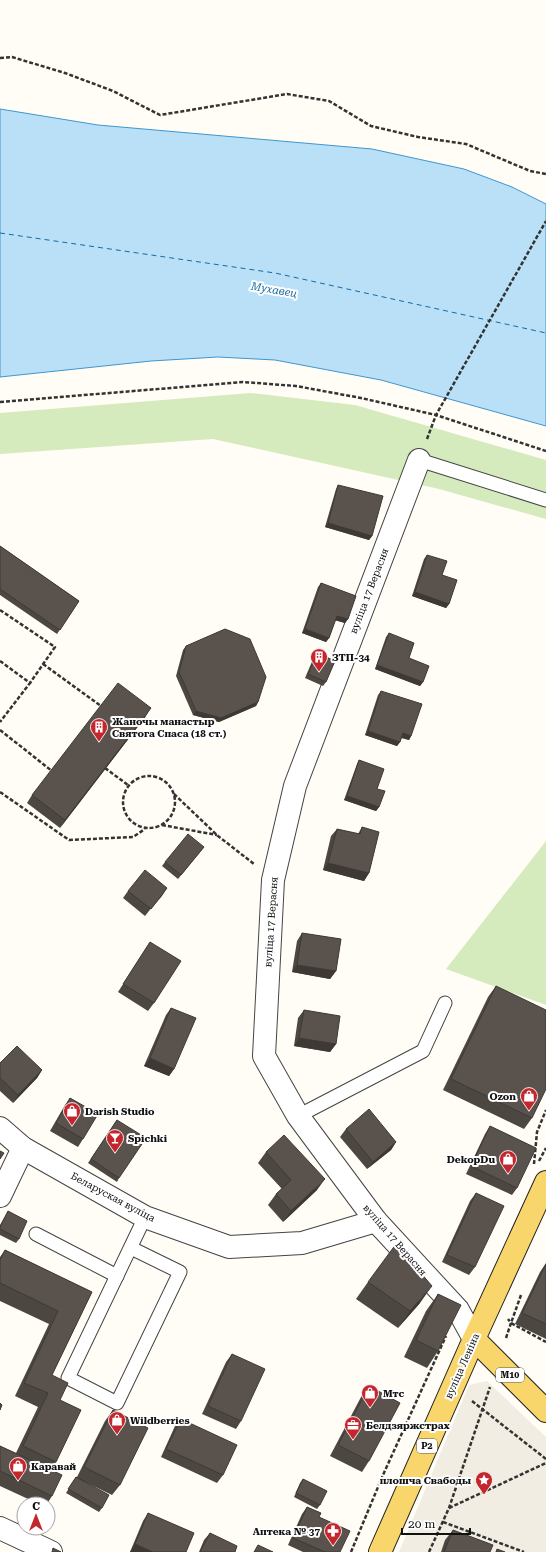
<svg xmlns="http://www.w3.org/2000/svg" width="546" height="1552" viewBox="0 0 546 1552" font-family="'Roboto Serif',serif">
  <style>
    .green { fill: #d5ebbd }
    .plaza { fill: #f1ede2 }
    .water { fill: #b9e0f7; stroke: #3f96cf }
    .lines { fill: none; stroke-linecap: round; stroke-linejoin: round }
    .ferry { stroke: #1768a6; stroke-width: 1; stroke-dasharray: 5 4; stroke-linecap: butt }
    .service-casing { stroke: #444; stroke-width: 15 }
    .minor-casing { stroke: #444; stroke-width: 24 }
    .primary-casing { stroke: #222; stroke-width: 24 }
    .path { stroke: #333; stroke-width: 2.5; stroke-dasharray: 4 2; stroke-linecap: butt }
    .service { stroke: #fff; stroke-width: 13 }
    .minor { stroke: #fff; stroke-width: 22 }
    .primary { stroke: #f9d66b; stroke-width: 22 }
    .wall { fill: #4d4742 }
    .shaded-wall { fill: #3f3936 }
    .building { fill: #5a524d; stroke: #3f3936 }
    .labels { text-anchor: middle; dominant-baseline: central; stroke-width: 4; stroke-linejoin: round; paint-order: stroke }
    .shield { fill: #fff; stroke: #585858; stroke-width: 1 }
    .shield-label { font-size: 9px; font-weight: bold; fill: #111 }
    .street-label { font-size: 10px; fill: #111; stroke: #fff }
    .poi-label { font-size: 10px; font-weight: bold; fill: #111; stroke: #fff; text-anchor: start }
    .water-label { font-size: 11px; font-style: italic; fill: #1768a6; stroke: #fff }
  </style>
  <rect width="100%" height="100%" fill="#fffdf5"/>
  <!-- green -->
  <g class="green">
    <path d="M251 393 355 405 546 460V519L439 489 213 439 0 454V413Z"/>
    <path d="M546 841V1005L446 969Z"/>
  </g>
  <!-- plaza -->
  <path class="plaza" d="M487 1381 546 1437V1552H399L469 1385Z"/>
  <!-- water -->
  <path class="water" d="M0 109 98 125 372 149 464 169 512 187 546 204V426L381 380 275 360 218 357 151 361 0 377Z"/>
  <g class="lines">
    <!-- ferry -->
    <path class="ferry" d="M0 233 275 273 546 333"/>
    <!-- service casing -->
    <g class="service-casing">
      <g id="service">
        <path d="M419 460 546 500"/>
        <path d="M298 1116 423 1051 445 1003"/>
        <path d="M36 1234 117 1276"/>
        <path d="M131 1248 180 1272 117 1403 68 1378 145 1217"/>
      </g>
    </g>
    <!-- minor casing -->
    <g class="minor-casing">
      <g id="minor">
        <path d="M419 460 295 786 273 880 264 1056 298 1116 376 1221 458 1310 474 1339"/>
        <path d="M0 1128 23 1148 145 1217 229 1247 302 1243 376 1221"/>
        <path d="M0 1196 23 1148"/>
        <path d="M0 1528 51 1552"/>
      </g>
    </g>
    <!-- primary casing -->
    <g class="primary-casing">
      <g id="primary">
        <path d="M474 1339 546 1411"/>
        <path d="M380 1552 474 1339 546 1182"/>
      </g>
    </g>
    <!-- path -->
    <g class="path">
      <path d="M0 58 12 57 65 73 113 91 160 115 287 94 329 101 371 126 418 137 466 144 530 171 546 174"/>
      <path d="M0 402 243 382 296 386 361 398 436 415 546 451"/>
      <path d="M427 439 436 415 546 221"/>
      <path d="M0 610 55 647 30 683"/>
      <path d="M0 661 30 683 0 722"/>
      <path d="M43 664 101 706"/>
      <path d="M0 730 52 771"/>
      <path d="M105 768 128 785"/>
      <circle cx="149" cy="802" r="26"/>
      <path d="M0 792 69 840 133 837 145 829"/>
      <path d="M174 794 218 836 254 864"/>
      <path d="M162 825 217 835"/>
      <path d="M539 1161 546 1148"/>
      <path d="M534 1164 537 1132 546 1110"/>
      <path d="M521 1295 511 1323 546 1342"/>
      <path d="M506 1338 511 1323 508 1319"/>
      <path d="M472 1401 546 1459"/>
      <path d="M449 1508 546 1463"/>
      <path d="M443 1522 524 1552"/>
      <path d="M351 1552 383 1475 446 1336"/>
      <path d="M429 1552 449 1508 490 1387"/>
    </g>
    <!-- service -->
    <use href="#service" class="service"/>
    <!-- minor -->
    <use href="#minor" class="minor"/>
    <!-- primary -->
    <use href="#primary" class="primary"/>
  </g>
  <!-- wall -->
  <g class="wall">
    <path d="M338 485 372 536 369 540 325 527 336 489Z"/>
    <path d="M0 546 79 601 57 634 0 595Z"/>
    <path d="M427 555 442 575 449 604 446 608 412 596 424 559Z"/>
    <path d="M321 583 348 619 345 623 335 620 329 638 326 642 302 633 318 587Z"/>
    <path d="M389 633 409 658 423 682 420 686 375 669 386 637Z"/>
    <path d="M186 646 258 702 256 706 219 722 193 715 176 676 183 650Z"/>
    <path d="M317 653 326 682 323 686 305 678 314 657Z"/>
    <path d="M381 691 411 736 409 740 401 738 400 742 397 746 365 735 378 695Z"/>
    <path d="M146 716 60 828 27 803 32 795Z"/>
    <path d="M359 760 377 789 379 807 376 811 344 800 357 764Z"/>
    <path d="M362 827 369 873 364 881 323 870 331 836 337 829 358 834Z"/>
    <path d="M204 847 178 879 162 866 165 862Z"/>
    <path d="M167 888 145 916 123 898 128 891Z"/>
    <path d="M302 933 336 971 330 979 292 972 297 941Z"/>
    <path d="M150 942 154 1003 148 1011 118 992Z"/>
    <path d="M496 986 532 1118 524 1129 443 1090 488 997Z"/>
    <path d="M171 1008 174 1069 169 1076 144 1066 166 1015Z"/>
    <path d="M304 1010 336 1044 330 1052 294 1046 298 1018Z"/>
    <path d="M0 1063 42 1070 37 1078 13 1103 0 1091Z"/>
    <path d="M70 1098 83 1139 78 1147 50 1131 65 1105Z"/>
    <path d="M117 1120 119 1178 117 1182 88 1163Z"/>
    <path d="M490 1126 517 1188 512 1195 466 1174 485 1134Z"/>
    <path d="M346 1129 396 1142 391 1150 367 1169 340 1137Z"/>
    <path d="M266 1152 317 1190 283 1222 268 1205 276 1194 282 1189 258 1163Z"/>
    <path d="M476 1193 475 1267 469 1275 442 1262 470 1201Z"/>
    <path d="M8 1211 19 1239 16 1243 0 1235V1225Z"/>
    <path d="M5 1250 92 1292 52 1375 60 1400 56 1462 51 1469 52 1496 47 1504H39L0 1486V1446L16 1453 38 1407 15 1396 49 1324 0 1301V1257Z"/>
    <path d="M546 1263V1339L515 1324 540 1272Z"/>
    <path d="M368 1282 420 1303 398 1328 356 1299Z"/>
    <path d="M438 1294V1351L427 1368 404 1357 426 1311Z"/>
    <path d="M232 1354 241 1421 236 1429 202 1414 226 1362Z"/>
    <path d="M369 1386V1461L362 1472 330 1456 361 1397Z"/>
    <path d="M113 1410 120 1485 112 1495 85 1482 102 1508 99 1512 66 1493 76 1477H77L105 1421Z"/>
    <path d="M181 1419 223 1475 217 1483 161 1457 175 1426Z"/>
    <path d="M303 1479 320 1505 317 1509 294 1497 300 1483Z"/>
    <path d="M307 1507 319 1517 340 1552H303L288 1545 302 1514Z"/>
    <path d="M148 1513 186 1552H130L143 1521Z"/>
    <path d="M453 1530 490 1552H441L445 1540Z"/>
    <path d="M210 1533 235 1552H199L204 1540Z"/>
  </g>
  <!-- shaded-wall -->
  <g class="shaded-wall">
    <path d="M328 523 372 536 369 540 325 527Z"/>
    <path d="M415 592 449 604 446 608 412 596Z"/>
    <path d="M337 616 348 619 345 623 334 620Z"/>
    <path d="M305 629 329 638 326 642 302 633Z"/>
    <path d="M377 665 423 682 420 686 375 669Z"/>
    <path d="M258 702 256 706 219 722 193 715 196 711Z"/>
    <path d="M151 708 146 716 60 828 65 820Z"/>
    <path d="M368 731 400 742 397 746 365 735Z"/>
    <path d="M403 733 411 736 409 740 400 737Z"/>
    <path d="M347 796 379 807 376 811 344 800Z"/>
    <path d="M328 863 369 873 364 881 323 870Z"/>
    <path d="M167 888 162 896 145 916 151 909Z"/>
    <path d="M297 965 336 971 330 979 292 972Z"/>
    <path d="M299 1038 336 1044 330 1052 294 1046Z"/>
    <path d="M150 1058 174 1069 169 1076 144 1066Z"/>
    <path d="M42 1070 37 1078 13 1103 18 1095Z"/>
    <path d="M396 1142 391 1150 367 1169 373 1162Z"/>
    <path d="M325 1179 317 1190 283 1222 291 1211Z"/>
    <path d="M432 1286 420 1303 398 1328 410 1311Z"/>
    <path d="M135 1544 153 1552H130Z"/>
  </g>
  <!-- building -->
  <g class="building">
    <path d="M338 485 383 496 372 536 328 523Z"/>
    <path d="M0 546 79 601 60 630 0 589Z"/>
    <path d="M427 555 447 561 442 575 457 580 449 604 415 592Z"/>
    <path d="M321 583 356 596 348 619 337 616 329 638 305 629Z"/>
    <path d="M225 629 250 639 266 677 258 702 221 718 196 711 179 672 186 646Z"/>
    <path d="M389 633 414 643 409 658 429 666 423 682 377 665Z"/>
    <path d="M317 653 335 661 326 682 308 674Z"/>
    <path d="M118 683 151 708 65 820 32 795Z"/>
    <path d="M381 691 422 704 411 736 403 733 400 742 368 731Z"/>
    <path d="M359 760 384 769 377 789 385 791 379 807 347 796Z"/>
    <path d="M362 827 379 832 369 873 328 863 337 829 360 834Z"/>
    <path d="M188 834 204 847 181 875 165 862Z"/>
    <path d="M145 870 167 888 151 909 128 891Z"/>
    <path d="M302 933 341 939 336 971 297 965Z"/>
    <path d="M150 942 181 961 154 1003 123 984Z"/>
    <path d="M496 986 546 1010V1089L532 1118 451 1079Z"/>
    <path d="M171 1008 196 1018 174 1069 150 1058Z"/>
    <path d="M304 1010 340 1016 336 1044 299 1038Z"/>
    <path d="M17 1046 42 1070 18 1095 0 1078V1063Z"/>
    <path d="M70 1098 98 1114 83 1139 56 1123Z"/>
    <path d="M369 1109 396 1142 373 1162 346 1129Z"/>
    <path d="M117 1120 146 1138 119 1178 91 1159Z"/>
    <path d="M490 1126 536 1148 517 1188 471 1166Z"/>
    <path d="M284 1135 325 1179 291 1211 276 1194 291 1180 266 1152Z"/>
    <path d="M0 1151 4 1153 0 1159Z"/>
    <path d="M476 1193 504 1206 475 1267 447 1255Z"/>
    <path d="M8 1211 27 1221 19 1239 0 1229V1227Z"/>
    <path d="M396 1244 432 1286 410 1311 368 1282Z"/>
    <path d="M5 1250 92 1292 52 1375 68 1383 60 1400 81 1410 56 1462 23 1446 48 1393 24 1383 58 1311 0 1283V1260Z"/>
    <path d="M546 1264V1324L522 1313Z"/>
    <path d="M438 1294 461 1305 438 1351 416 1340Z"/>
    <path d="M232 1354 265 1369 241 1421 208 1406Z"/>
    <path d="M369 1386 400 1403 369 1461 338 1445Z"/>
    <path d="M0 1403 2 1405 0 1410Z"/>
    <path d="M113 1410 148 1428 120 1485 84 1467Z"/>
    <path d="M181 1419 237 1445 223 1475 166 1449Z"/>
    <path d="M0 1446 62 1475 52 1496 0 1471Z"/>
    <path d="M76 1477 109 1495 102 1508 68 1489Z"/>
    <path d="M303 1479 327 1491 320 1505 296 1493Z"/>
    <path d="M307 1507 321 1513 319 1517 350 1531 340 1552H325L293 1538Z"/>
    <path d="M148 1513 194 1533 186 1552H153L135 1544Z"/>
    <path d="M453 1530 493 1545 490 1552H444Z"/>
    <path d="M210 1533 237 1546 235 1552H200Z"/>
    <path d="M258 1545 273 1552H254Z"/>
    <path d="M53 1548 61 1552H52Z"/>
    <path d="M497 1549 505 1552H496Z"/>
  </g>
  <!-- icons -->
  <defs>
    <g id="building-pin" transform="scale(0.9)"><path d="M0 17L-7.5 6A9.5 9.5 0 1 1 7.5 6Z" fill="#c4262e" stroke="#fff"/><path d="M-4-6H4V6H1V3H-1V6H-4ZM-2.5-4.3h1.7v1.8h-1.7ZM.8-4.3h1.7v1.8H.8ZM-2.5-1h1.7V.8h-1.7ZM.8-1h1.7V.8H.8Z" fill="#fff"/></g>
    <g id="shop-pin" transform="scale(0.9)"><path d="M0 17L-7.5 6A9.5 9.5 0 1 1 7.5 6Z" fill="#c4262e" stroke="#fff"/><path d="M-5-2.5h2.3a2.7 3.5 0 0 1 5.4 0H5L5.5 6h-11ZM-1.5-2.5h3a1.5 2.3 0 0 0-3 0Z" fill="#fff"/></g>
    <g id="bar-pin" transform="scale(0.9)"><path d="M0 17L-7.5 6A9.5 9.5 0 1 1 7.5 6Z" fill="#c4262e" stroke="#fff"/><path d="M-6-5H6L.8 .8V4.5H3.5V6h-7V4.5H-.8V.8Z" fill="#fff"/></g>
    <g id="office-pin" transform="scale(0.9)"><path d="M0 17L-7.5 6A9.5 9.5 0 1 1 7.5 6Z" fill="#c4262e" stroke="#fff"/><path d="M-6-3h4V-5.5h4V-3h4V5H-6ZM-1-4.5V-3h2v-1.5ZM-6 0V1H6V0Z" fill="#fff"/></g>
    <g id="sight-pin" transform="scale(0.9)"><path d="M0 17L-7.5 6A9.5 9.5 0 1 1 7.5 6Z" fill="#c4262e" stroke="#fff"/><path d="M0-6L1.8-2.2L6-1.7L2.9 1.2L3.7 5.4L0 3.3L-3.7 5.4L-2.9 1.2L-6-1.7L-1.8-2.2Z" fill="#fff"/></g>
    <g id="pharmacy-pin" transform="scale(0.9)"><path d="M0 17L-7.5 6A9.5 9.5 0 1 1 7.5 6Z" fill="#c4262e" stroke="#fff"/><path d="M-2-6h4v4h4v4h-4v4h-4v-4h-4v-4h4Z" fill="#fff"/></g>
  </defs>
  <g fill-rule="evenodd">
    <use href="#building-pin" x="319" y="657"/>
    <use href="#building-pin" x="99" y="727"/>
    <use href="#shop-pin" x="529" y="1096"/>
    <use href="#shop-pin" x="72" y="1111"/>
    <use href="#bar-pin" x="115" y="1138"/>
    <use href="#shop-pin" x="508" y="1159"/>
    <use href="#shop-pin" x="370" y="1393"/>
    <use href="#shop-pin" x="117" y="1420"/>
    <use href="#office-pin" x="353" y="1425"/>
    <use href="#shop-pin" x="18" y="1466"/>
    <use href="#sight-pin" x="484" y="1480"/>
    <use href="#pharmacy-pin" x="333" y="1531"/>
  </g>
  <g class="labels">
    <!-- shield labels -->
    <g class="shield">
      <rect x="496" y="1368" width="28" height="14" rx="3"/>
      <rect x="417" y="1439" width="20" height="14" rx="3"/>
    </g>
    <g class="shield-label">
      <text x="510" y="1375">М10</text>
      <text x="427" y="1446">Р2</text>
    </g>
    <!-- street labels -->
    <g class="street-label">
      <text transform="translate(369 591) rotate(-69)">вуліца 17 Верасня</text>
      <text transform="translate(271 922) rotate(-86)">вуліца 17 Верасня</text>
      <text transform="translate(113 1197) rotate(28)">Беларуская вуліца</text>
      <text transform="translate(395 1240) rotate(49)">вуліца 17 Верасня</text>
      <text transform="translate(462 1366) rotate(-66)">вуліца Леніна</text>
    </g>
    <!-- poi labels -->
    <g class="poi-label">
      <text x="332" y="657">ЗТП-34</text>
      <text x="112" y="721">Жаночы манастыр<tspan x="112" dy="12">Святога Спаса (18 ст.)</tspan></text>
      <text x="516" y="1096" text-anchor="end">Ozon</text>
      <text x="85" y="1111">Darish Studio</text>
      <text x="128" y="1138">Spichki</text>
      <text x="495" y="1159" text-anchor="end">DekopDu</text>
      <text x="383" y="1393">Мтс</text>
      <text x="130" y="1420">Wildberries</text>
      <text x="366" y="1425">Белдзяржстрах</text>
      <text x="31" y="1466">Каравай</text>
      <text x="471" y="1480" text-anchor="end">плошча Свабоды</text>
      <text x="320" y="1531" text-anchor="end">Аптека № 37</text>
    </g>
    <!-- water labels -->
    <g class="water-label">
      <text transform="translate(274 290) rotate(10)">Мухавец</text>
    </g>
  </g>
  <!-- north arrow -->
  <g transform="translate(36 1516)"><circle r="19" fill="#ffffff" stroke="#a0a0a0"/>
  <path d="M0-3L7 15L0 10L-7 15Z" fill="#c4262e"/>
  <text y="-6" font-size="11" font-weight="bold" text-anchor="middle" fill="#111111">С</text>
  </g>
  <!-- scale -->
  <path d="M402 1528v6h68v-6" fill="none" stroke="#111111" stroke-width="2"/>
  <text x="408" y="1528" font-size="12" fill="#111111" stroke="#ffffff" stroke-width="3" paint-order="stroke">20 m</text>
</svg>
